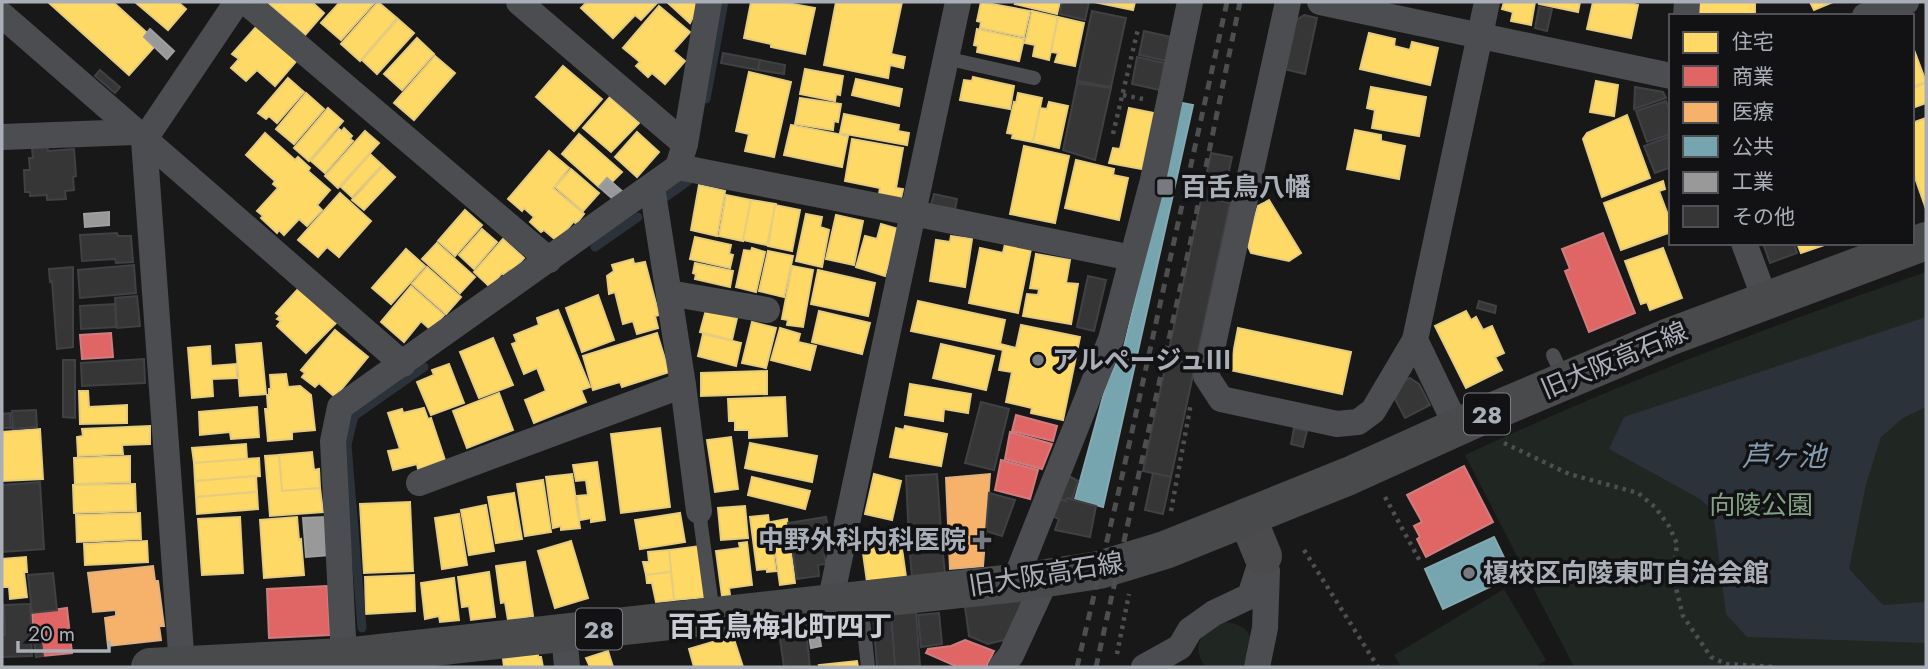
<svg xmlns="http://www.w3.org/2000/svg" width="1928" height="669" viewBox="0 0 1928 669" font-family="Jost,'Noto Sans JP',sans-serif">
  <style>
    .green { fill: #202621 }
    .water { fill: #2c3239 }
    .homes { fill: #ffd966; stroke: #e6cc7e; stroke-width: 2 }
    .shops { fill: #e06666; stroke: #d07c7e; stroke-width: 2 }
    .health { fill: #f6b26b; stroke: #dfb182; stroke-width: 2 }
    .public { fill: #76a5af; stroke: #86a8b1; stroke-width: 2 }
    .industry { fill: #999; stroke: #9e9fa2; stroke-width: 2 }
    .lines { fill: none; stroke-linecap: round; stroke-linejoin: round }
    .stream { stroke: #2c3239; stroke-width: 9 }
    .building { fill: #363637; stroke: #404144; stroke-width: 2 }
    .path { stroke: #4e4f51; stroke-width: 4.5; stroke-dasharray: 3.5 5; stroke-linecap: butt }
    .lane { stroke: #4c4d50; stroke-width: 14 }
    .street { stroke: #4c4d50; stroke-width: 26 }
    .secondary { stroke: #4b4b4e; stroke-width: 38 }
    .primary { stroke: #494a4c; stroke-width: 38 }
    .rail { stroke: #4d4e50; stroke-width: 5; stroke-dasharray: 9 7; stroke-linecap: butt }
    .poi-dot { fill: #777a7f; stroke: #121214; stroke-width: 2.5 }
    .labels { text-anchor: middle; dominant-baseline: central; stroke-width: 7; stroke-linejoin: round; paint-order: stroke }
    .shield { fill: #121214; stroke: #7c7f86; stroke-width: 2 }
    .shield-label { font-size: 24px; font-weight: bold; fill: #aaaeb7 }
    .poi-label { font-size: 26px; font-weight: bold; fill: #aaaeb7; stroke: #121214; text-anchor: start }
    .street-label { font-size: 26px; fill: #aaaeb7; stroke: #121214 }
    .park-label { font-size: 26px; fill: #83a185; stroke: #121214 }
    .water-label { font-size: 28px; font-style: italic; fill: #849bb0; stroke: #121214 }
    .neighbourhood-label { font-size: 28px; font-weight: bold; fill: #cbcdd4; stroke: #121214 }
  </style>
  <rect width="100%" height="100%" fill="#181818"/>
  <!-- green -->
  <g class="green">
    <path d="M1926 272V667H1574L1465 455C1615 385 1770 326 1926 272Z"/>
    <path d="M1504 589 1546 660 1535 667H1401L1394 655Z"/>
    <path d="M1224 622C1256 625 1253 643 1248 667H1205C1190 643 1202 632 1224 622Z"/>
  </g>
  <!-- water -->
  <path class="water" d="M1926 317V407L1903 418 1881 437 1866 484 1849 569 1883 605 1926 602V643L1747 637 1726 614 1713 511 1700 499 1609 449 1624 417Z"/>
  <!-- homes -->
  <g class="homes">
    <path d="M48 2H113L147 33 144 37 154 47 129 75Z"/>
    <path d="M135 2H178L186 9 168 30Z"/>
    <path d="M270 2H312L324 13 305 35 269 4Z"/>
    <path d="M340 2H375L341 40 321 23Z"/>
    <path d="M378 2 397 18 360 61 341 44Z"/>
    <path d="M587 2H655L657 3 641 20 635 15 613 38 581 8Z"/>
    <path d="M667 2H693L698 7 690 23Z"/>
    <path d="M751 2H782L815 8 805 54 771 47V44L744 38Z"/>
    <path d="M836 2H902L891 54 905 57 903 68 890 65 888 78 824 65Z"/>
    <path d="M981 2 1030 11 1024 37 980 28 981 22 977 21Z"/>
    <path d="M1016 2H1060L1057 14 1015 4Z"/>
    <path d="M1094 2H1135L1133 10Z"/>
    <path d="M1504 2H1535L1531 25 1511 21 1513 12 1502 9Z"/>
    <path d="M1539 2H1580L1578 12 1539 4Z"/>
    <path d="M1593 2H1626L1638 5 1631 38 1587 29Z"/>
    <rect x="1699" y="2" width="56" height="14"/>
    <path d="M1810 2H1833L1814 10Z"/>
    <path d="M659 6 690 32 673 51 685 61 665 84 652 73 648 77 636 66 640 62 623 48Z"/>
    <path d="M1032 11 1058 17 1049 60 1033 56 1035 45 1025 43Z"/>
    <path d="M1058 17 1084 23 1075 66 1055 62 1058 53 1051 52Z"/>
    <path d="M398 19 414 33 377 74 362 60Z"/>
    <path d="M257 26 299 58 275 86 257 70 246 81 231 68 239 59 232 54Z"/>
    <path d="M977 29 1024 39 1019 61 977 52 978 46 974 45Z"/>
    <path d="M1369 33 1395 39 1394 46 1410 50 1412 42 1438 48 1430 85 1360 69Z"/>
    <path d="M417 38 434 54 402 90 384 74Z"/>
    <path d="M1912 50H1914L1926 82 1912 87Z"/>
    <path d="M435 56 455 73 414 120 394 103Z"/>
    <path d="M563 66 602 99 574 131 536 97Z"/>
    <path d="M805 69 843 76 840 95 836 94 835 101 800 94Z"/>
    <path d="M749 72 791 82 774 157 745 151 749 134 736 131Z"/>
    <path d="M973 77 1014 86 1010 109 960 100 964 80 972 81Z"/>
    <path d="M288 78 304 92 277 123 269 116 266 119 258 113Z"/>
    <path d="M856 79 902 89 899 106 852 95Z"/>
    <path d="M1596 81 1618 85 1614 116 1590 112Z"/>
    <path d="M1926 83V103L1912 108V88Z"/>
    <path d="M1371 87 1426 97 1419 136 1372 128 1375 110 1367 108Z"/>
    <path d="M306 93 324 109 294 144 276 129Z"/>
    <path d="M1018 93 1042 98 1033 142 1012 138 1013 134 1007 133 1014 102 1016 103Z"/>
    <path d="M610 97 639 123 611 152 583 128Z"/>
    <path d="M800 98 841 104 838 122 834 121 833 130 795 124Z"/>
    <path d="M1049 102 1068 106 1059 148 1033 142 1040 108 1047 109Z"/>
    <path d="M328 108 343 121 309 161 294 148Z"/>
    <path d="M1129 108 1154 113 1142 169 1109 163 1113 148 1120 149Z"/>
    <path d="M844 114 899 125 898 131 909 133 907 145 840 133Z"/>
    <path d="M1627 115 1650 178 1602 197 1583 139 1587 133Z"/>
    <path d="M1926 118V209L1912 169V123Z"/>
    <path d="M791 125 848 136 842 167 784 155Z"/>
    <path d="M344 128 352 136 350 139 353 141 325 173 311 161 339 129 342 131Z"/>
    <path d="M1355 130 1381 135V141L1405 146 1399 179 1347 169Z"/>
    <path d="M365 131 379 143 338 188 325 176Z"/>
    <path d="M637 132 659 152 637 177 615 157Z"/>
    <path d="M265 133 295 160 298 157 310 168 308 171 330 190 317 205 322 210 307 226 299 219 284 235 279 230 277 233 261 218 263 216 257 211 278 188 273 184 275 181 246 155Z"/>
    <path d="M579 134 622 172 612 182 607 178 599 187 562 154Z"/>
    <path d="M852 139 903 148 896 188 903 189 901 198 879 194 880 188 845 181Z"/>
    <path d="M1024 146 1069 156 1055 223 1010 214Z"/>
    <path d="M549 151 569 168 553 188 584 214 576 224 574 221 557 241 544 230 541 232 530 222 534 217 524 208 522 211 508 199Z"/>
    <path d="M370 154 382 165 352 197 341 187Z"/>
    <path d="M1076 160 1114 169 1113 175 1128 178 1119 220 1065 208Z"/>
    <path d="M383 166 395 177 364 210 352 200Z"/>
    <path d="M571 169 599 193 583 211 555 187Z"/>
    <path d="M1663 181 1665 189 1659 191 1671 223V232L1621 250 1604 203Z"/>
    <path d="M699 185 725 191 717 236 691 230Z"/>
    <path d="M340 193 371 221 339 257 327 247 318 257 298 240Z"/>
    <path d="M726 195 751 200 743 241 719 236Z"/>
    <path d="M751 200 776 204 767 245 743 240Z"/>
    <path d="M1269 200 1301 253 1289 261 1251 253 1247 244 1258 206Z"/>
    <path d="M775 205 800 210 792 251 768 246Z"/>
    <path d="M465 210 482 225 455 256 438 241Z"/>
    <path d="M806 214 822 217 820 227 829 230 822 267 796 261Z"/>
    <path d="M836 215 863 221 854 265 826 259Z"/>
    <path d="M881 224 898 229 885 276 856 267 865 236 877 239Z"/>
    <path d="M482 229 497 242 474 269 459 255Z"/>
    <path d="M951 236 972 239 965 287 930 281 936 240 950 242Z"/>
    <path d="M695 237 731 245 729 254 733 255 730 268 690 259Z"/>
    <path d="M503 239 524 258 512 271 510 269 504 275 502 273 490 287 474 272Z"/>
    <path d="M437 243 475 277 460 293 422 259Z"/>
    <path d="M1797 243H1830L1801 253Z"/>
    <path d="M1005 244 1031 249 1018 313 969 303 980 248 1003 253Z"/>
    <path d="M752 248 765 252 756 292 736 287 744 250 751 251Z"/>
    <path d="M1663 248 1682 298 1650 310 1647 302 1641 304 1625 261Z"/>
    <path d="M406 249 425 266 391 304 372 288Z"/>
    <path d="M768 251 793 256 784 297 759 291Z"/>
    <path d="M1036 254 1070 260 1066 283 1078 284 1071 324 1023 316 1027 294 1038 295 1039 289 1030 288Z"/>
    <path d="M633 259 634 264 645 262 659 315 655 316 658 328 637 334 633 321 623 324 615 292 609 294 607 276 614 271 612 265Z"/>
    <path d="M695 263 733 271 730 287 695 279 696 274 693 273Z"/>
    <path d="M792 266 813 270 803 327 787 325 788 320 782 319Z"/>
    <path d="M427 267 461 297 446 314 412 284Z"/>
    <path d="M818 270 875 283 868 316 811 304Z"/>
    <path d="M411 286 444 315 431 330 421 321 404 342 381 322Z"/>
    <path d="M299 288 336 323 306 353 277 326 281 321 277 319 280 316 276 313Z"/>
    <path d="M598 295 614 340 582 352 566 308Z"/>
    <path d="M918 301 1005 320 1000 344 1016 348 1021 325 1080 337 1063 420 1031 413 1032 408 1006 402 1012 372 999 370 1003 350 911 331Z"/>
    <path d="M558 310 590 387 581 390 586 402 534 423 525 400 546 391 537 368 524 374 512 344 517 342 514 335 539 325 537 318Z"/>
    <path d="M706 310 737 318 732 340 700 332Z"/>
    <path d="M819 311 870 323 862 354 812 342Z"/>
    <path d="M1466 311 1471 320 1476 317 1483 330 1492 326 1504 353 1495 357 1502 370 1466 388 1435 326Z"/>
    <path d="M752 322 776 328 766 368 742 363Z"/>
    <path d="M780 328 800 334 798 342 816 346 810 370 771 360Z"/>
    <path d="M1238 328 1351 352 1342 394 1230 370Z"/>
    <path d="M335 330 368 357 335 397 319 383 315 387 302 377 305 373 301 370Z"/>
    <path d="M657 333 669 372 622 387 620 382 593 390 583 356Z"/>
    <path d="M703 334 741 343 736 366 698 356Z"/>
    <path d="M493 338 513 385 479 398 460 352Z"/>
    <path d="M261 343 266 394 240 396 236 345Z"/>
    <path d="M941 344 994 356 986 390 933 378Z"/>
    <path d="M210 346 211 366 236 364 237 378 212 379 213 396 192 398 188 348Z"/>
    <path d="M449 364 464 403 431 415 417 382 434 375 432 370Z"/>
    <path d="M767 371V394L701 396V373Z"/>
    <path d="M286 374 288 387 300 386 311 395 315 430 292 432V439L268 441 265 409H268L267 395H269V389H271L270 375Z"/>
    <path d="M910 384 971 394 968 413 944 409 943 421 905 415Z"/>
    <path d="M79 391H88L89 407 127 405V423L80 424Z"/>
    <path d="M499 393 513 430 467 448 453 411Z"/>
    <path d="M785 397 787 436 749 438V430H735V421H729L728 399Z"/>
    <path d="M257 407 259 437 231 439 230 432 200 435 199 412Z"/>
    <path d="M424 408 428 419 431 418 445 460 418 469 417 464 393 470 388 451 400 449 388 413 402 409 403 413Z"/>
    <path d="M150 426V444L122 445 123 454 78 456 77 437 83 436 82 429Z"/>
    <path d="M905 426 947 434 941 466 890 457 896 428 904 430Z"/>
    <path d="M660 428 670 507 621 513 611 434Z"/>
    <path d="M40 429 43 479 2 481V432Z"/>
    <path d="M731 437 738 489 715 492 707 440Z"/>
    <path d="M750 443 817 456 812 482 745 468Z"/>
    <path d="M246 444 247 459 194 463 192 448Z"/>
    <path d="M312 452 314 470 319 469 320 488 282 491 279 455Z"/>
    <path d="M279 455 282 491 320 488 323 512 270 516 265 456Z"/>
    <path d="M130 456V482L75 484 74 458Z"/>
    <path d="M259 458 260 476 195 481 194 463Z"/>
    <path d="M597 462 605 520 591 522V518L580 520 577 496 588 495 586 480 576 481 573 465Z"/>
    <path d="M572 474 580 528 561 530V526L553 528 546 477Z"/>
    <path d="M874 474 901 481 892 520 865 514Z"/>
    <path d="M256 476 257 492 196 497 195 481Z"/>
    <path d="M752 477 810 491 805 509 748 495Z"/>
    <path d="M543 480 551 532 525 536 517 484Z"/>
    <path d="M135 484 136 511 74 513 73 485Z"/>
    <path d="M257 492 258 509 197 514 196 497Z"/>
    <path d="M514 493 522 539 496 543 488 497Z"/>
    <path d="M410 502 413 571 364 573 360 504Z"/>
    <path d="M486 505 494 551 469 555 461 510Z"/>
    <path d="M745 506 748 538 721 540 718 508Z"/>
    <path d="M140 513 141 539 77 542 76 515Z"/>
    <path d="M680 513 685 542 640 549 635 520Z"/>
    <path d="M459 514 467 565 442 569 435 518Z"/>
    <path d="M768 515 776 571 767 572V569L757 570 750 517Z"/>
    <path d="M240 517 243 573 202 575 198 519Z"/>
    <path d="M297 517 299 540 301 539 304 575 264 578 260 520Z"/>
    <path d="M787 519 795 583 780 585 771 522Z"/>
    <path d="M899 527 906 577 867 582 863 553 871 552 868 531Z"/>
    <path d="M147 541 148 562 85 565 84 544Z"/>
    <path d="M571 541 588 598 555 608 538 551Z"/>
    <path d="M747 542 752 585 729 588 730 595 722 596 716 551 740 548 739 543Z"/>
    <path d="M700 546 706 597 674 600 669 550Z"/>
    <path d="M669 550 671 572 646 575 643 562H649L648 552Z"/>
    <path d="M26 557 27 572H24L27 597 10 599 9 587H2V559Z"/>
    <path d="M525 562 533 616 508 620 505 602 501 603 496 566Z"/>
    <path d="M489 572 495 617 471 620 469 606 462 607 458 577Z"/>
    <path d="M671 572 674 600 656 602 652 583H647L646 575Z"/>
    <path d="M414 575 415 611 366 614 365 577Z"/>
    <path d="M454 578 459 620 440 622 439 616 425 619 421 583Z"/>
    <path d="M733 636 743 667H694L689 649Z"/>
    <path d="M608 651 613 667H590L586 658Z"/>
    <path d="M538 652V657H541L543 667H504L503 659Z"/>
    <path d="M857 661 858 667H820L819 665Z"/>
  </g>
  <!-- shops -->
  <g class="shops">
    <path d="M1603 233 1635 313 1589 332 1565 271 1570 269 1562 249Z"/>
    <path d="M111 333 113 357 82 359 80 335Z"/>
    <path d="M1016 415 1057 426 1053 441 1012 431Z"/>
    <path d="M1010 432 1052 444 1042 469 1005 459Z"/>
    <path d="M1001 460 1038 470 1030 499 995 490Z"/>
    <path d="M1464 466 1493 522 1426 557 1417 539 1420 537 1414 526 1422 522 1407 495Z"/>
    <path d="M327 586 330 635 269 638 267 589Z"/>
    <path d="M67 608 72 653 43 656 41 640 34 641 32 613Z"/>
    <path d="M965 640 994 651 986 667H958L926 653 928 649 951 646Z"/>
  </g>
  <!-- health -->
  <g class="health">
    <path d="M990 474 983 566 950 569 946 478Z"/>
    <path d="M153 566 155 581H158L164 626H159L161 640 108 646 105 618 116 616V610L93 612 88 573Z"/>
  </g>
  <!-- public -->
  <g class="public">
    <path d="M1182 103 1193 105 1103 507 1075 499 1106 386 1124 347Z"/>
    <path d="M1494 537 1513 576 1443 609 1425 569Z"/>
  </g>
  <!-- industry -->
  <g class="industry">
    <path d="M150 29 174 51 167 59 144 37Z"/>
    <path d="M607 178 624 193 614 200 599 187Z"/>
    <path d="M109 212V225L85 227 84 214Z"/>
    <path d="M327 517 330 555 306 557 303 518Z"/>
    <path d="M817 621 821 646 811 648 807 622Z"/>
  </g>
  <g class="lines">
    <!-- stream -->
    <g class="stream">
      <path d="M706 99 724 2"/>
      <path d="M667 196 688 181"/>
      <path d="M595 247 638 217"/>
      <path d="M362 628 347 445 354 416 424 367"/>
    </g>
  </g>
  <!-- building -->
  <g class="building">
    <path d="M1062 2H1089L1085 20 1060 14Z"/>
    <path d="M1539 7 1552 9 1547 31 1535 28Z"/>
    <path d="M1092 11 1126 18 1111 87 1077 81Z"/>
    <path d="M1304 15 1317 18 1305 74 1284 69 1295 21Z"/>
    <path d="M1144 31 1171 37 1167 61 1139 55Z"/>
    <path d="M723 53 760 60 758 70 721 63Z"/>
    <path d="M1137 57 1165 63 1160 90 1132 84Z"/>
    <path d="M760 60 785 65 784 74 758 70Z"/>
    <path d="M100 70 120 87 115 93 95 76Z"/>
    <path d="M1077 83 1111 88 1095 160 1063 150Z"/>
    <path d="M1635 87 1663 92 1666 98 1634 109Z"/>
    <path d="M1666 101 1671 114V134L1647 142 1636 111Z"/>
    <path d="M1671 136V167L1655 173 1644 146Z"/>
    <path d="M47 147 48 151 74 149 76 176 73 177 74 190 65 191 66 199 47 200V195L30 196V192H25L24 170H30L29 158H33L32 148Z"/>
    <path d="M1211 153 1232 157 1222 201 1230 203 1171 477 1143 471Z"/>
    <path d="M934 194 957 199 955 210 931 205Z"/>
    <path d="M117 233 118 236H131L133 262 116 263 115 259 82 261 80 235Z"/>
    <path d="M1763 243H1794L1797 253 1770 263Z"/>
    <path d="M134 265 136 293 80 298 78 270Z"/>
    <path d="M73 267V347L57 349 52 281 50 282 49 269Z"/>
    <path d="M1088 276 1106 280 1094 331 1077 327Z"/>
    <path d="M137 296 140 326 117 328 115 298Z"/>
    <path d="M1479 301 1496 306 1495 313 1477 308Z"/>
    <path d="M115 304 116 327 81 329 80 306Z"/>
    <path d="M144 359 145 383 82 386 81 363Z"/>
    <path d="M63 360H75V418L63 417Z"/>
    <path d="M1410 378 1419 384 1430 405 1405 418 1395 399 1404 381Z"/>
    <path d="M981 402 1009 409 994 470 965 463Z"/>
    <path d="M36 410 37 427 13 429 12 411Z"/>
    <path d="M10 413 11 428H2V414Z"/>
    <path d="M1294 428 1307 431 1303 447 1291 444Z"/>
    <path d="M1153 473 1171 477 1163 514 1145 510Z"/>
    <path d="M937 474 942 545H931V538L909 540 906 476Z"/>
    <path d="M1067 475 1078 481 1072 499 1067 498 1066 501 1058 499Z"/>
    <path d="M40 482 44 549 2 552V485Z"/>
    <path d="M989 493 1015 500 1002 536 986 531Z"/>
    <path d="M1067 498 1096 506 1090 537 1055 530 1059 519 1052 516 1058 499 1066 501Z"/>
    <path d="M826 517 830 540 822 541 826 564 818 565 819 576 797 579 788 523Z"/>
    <path d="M928 541V548L942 546 945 573 912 577 909 543Z"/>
    <path d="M53 573 57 610 32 613 28 575Z"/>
    <path d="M1022 601 1008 639 988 644 969 636 965 607Z"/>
    <path d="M2 604 4 605 5 635H2Z"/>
    <path d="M30 604 32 656 2 657V635H5L4 605Z"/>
    <path d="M916 612 920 666 895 667 891 614Z"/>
    <path d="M939 613 942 644 921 647 918 615Z"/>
    <path d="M891 614 895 667H877L873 615Z"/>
    <path d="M806 629 810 667H784L779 632Z"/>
    <path d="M41 640 43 656 36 657 34 641Z"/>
  </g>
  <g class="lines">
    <!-- path -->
    <g class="path">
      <path d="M1123 95 1143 99"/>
      <path d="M1113 134 1138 29"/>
      <path d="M1504 443 1569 474 1638 493 1655 507 1669 526 1677 544 1673 576 1683 616 1711 657 1726 664 1774 667"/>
      <path d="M1385 497 1421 563"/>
      <path d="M1171 511 1191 403"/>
      <path d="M1304 550 1378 667"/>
      <path d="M1117 654 1129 594"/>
    </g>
    <!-- lane -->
    <g class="lane">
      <path d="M945 58 1034 78"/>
      <path d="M1553 355 1564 379"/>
      <path d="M699 511 713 614"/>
      <path d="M861 601 868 667"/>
    </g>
    <!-- street -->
    <g class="street">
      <path d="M246 2 549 260"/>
      <path d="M519 2 685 144"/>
      <path d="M709 2 685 144 678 167 913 213 830 603"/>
      <path d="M958 2 913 213 1132 258"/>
      <path d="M1288 2 1206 376 1221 399 1337 424 1358 422 1373 411 1415 340"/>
      <path d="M1320 2 1671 76"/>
      <path d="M2 15 403 364"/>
      <path d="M1686 16 1687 2"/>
      <path d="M1865 16 1906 2"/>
      <path d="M2 137 135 132"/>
      <path d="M652 187 683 385 699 511"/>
      <path d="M1744 243 1765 299"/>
      <path d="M669 293 767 310"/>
      <path d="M1457 427 1415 340 1487 2"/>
      <path d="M419 483 683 385"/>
      <path d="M1014 583 1111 339 1153 180 1190 2"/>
      <path d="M564 633 567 667"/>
      <path d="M344 657 333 441 340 407 678 167"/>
      <path d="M182 666 144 140 237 2"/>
      <path d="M1001 667 1011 655 1047 577"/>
      <path d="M1144 667 1180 647 1190 630 1214 613 1250 596 1263 556"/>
      <path d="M1257 667 1265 628 1267 571"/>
    </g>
    <!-- secondary -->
    <path class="secondary" d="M1247 517 1263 556"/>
    <!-- primary -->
    <path class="primary" d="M150 667 344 657 1014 583 1099 570 1165 550 1349 476 1484 415 1669 337 1926 241"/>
    <!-- rail -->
    <g class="rail">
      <path d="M1077 667 1119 490 1227 2"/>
      <path d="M1096 667 1190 244 1240 2"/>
    </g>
  </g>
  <!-- markers -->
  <g class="poi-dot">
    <rect x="1156" y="178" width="18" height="18" rx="3.5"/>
    <circle cx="1038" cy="360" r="7"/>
    <path d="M978.5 529.5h7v7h7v7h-7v7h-7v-7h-7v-7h7z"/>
    <circle cx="1469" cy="573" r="7"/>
  </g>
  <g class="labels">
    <!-- shield labels -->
    <g class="shield">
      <rect x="1464" y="393.5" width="46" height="41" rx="5"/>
      <rect x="576" y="608.5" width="46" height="41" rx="5"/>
    </g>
    <g class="shield-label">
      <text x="1487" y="414">28</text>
      <text x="599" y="629">28</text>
    </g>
    <!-- poi labels -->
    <g class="poi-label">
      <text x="1181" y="187">百舌鳥八幡</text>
      <text x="1052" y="360">アルページュⅢ</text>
      <text x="966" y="540" text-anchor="end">中野外科内科医院</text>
      <text x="1483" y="573">榎校区向陵東町自治会館</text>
    </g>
    <!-- street labels -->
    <g class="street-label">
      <text transform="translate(1614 360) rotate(-23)">旧大阪高石線</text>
      <text transform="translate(1046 574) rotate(-9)">旧大阪高石線</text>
    </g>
    <!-- park labels -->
    <g class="park-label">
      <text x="1761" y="505">向陵公園</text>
    </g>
    <!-- water labels -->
    <g class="water-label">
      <text x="1784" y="456">芦ヶ池</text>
    </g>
    <!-- neighbourhood labels -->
    <g class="neighbourhood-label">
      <text x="780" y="626">百舌鳥梅北町四丁</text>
    </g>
  </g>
  <!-- border -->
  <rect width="1928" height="669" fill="none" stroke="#aaaeb7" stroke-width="7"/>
  <!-- legend -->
  <rect x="1669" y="14" width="245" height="231" fill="#121214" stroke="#4f5055" stroke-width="2"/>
  <rect x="1683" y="32" width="35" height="21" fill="#ffd966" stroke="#4f5055" stroke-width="2"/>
  <text x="1732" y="49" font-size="21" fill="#aaaeb7">住宅</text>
  <rect x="1683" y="66" width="35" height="21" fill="#e06666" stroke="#4f5055" stroke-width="2"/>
  <text x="1732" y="84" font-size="21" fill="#aaaeb7">商業</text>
  <rect x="1683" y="102" width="35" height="21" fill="#f6b26b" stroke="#4f5055" stroke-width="2"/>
  <text x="1732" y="119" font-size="21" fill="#aaaeb7">医療</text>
  <rect x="1683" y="136" width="35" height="21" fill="#76a5af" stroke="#4f5055" stroke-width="2"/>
  <text x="1732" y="154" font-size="21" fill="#aaaeb7">公共</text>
  <rect x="1683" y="172" width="35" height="21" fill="#999999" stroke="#4f5055" stroke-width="2"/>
  <text x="1732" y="189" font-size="21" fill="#aaaeb7">工業</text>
  <rect x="1683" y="206" width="35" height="21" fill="#363637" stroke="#4f5055" stroke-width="2"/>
  <text x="1732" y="224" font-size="21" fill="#aaaeb7">その他</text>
  <!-- scale -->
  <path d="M18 641v10h91v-10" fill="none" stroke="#aaaeb7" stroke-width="3.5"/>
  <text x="28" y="641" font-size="21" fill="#aaaeb7" stroke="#121214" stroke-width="5" paint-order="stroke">20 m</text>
</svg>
